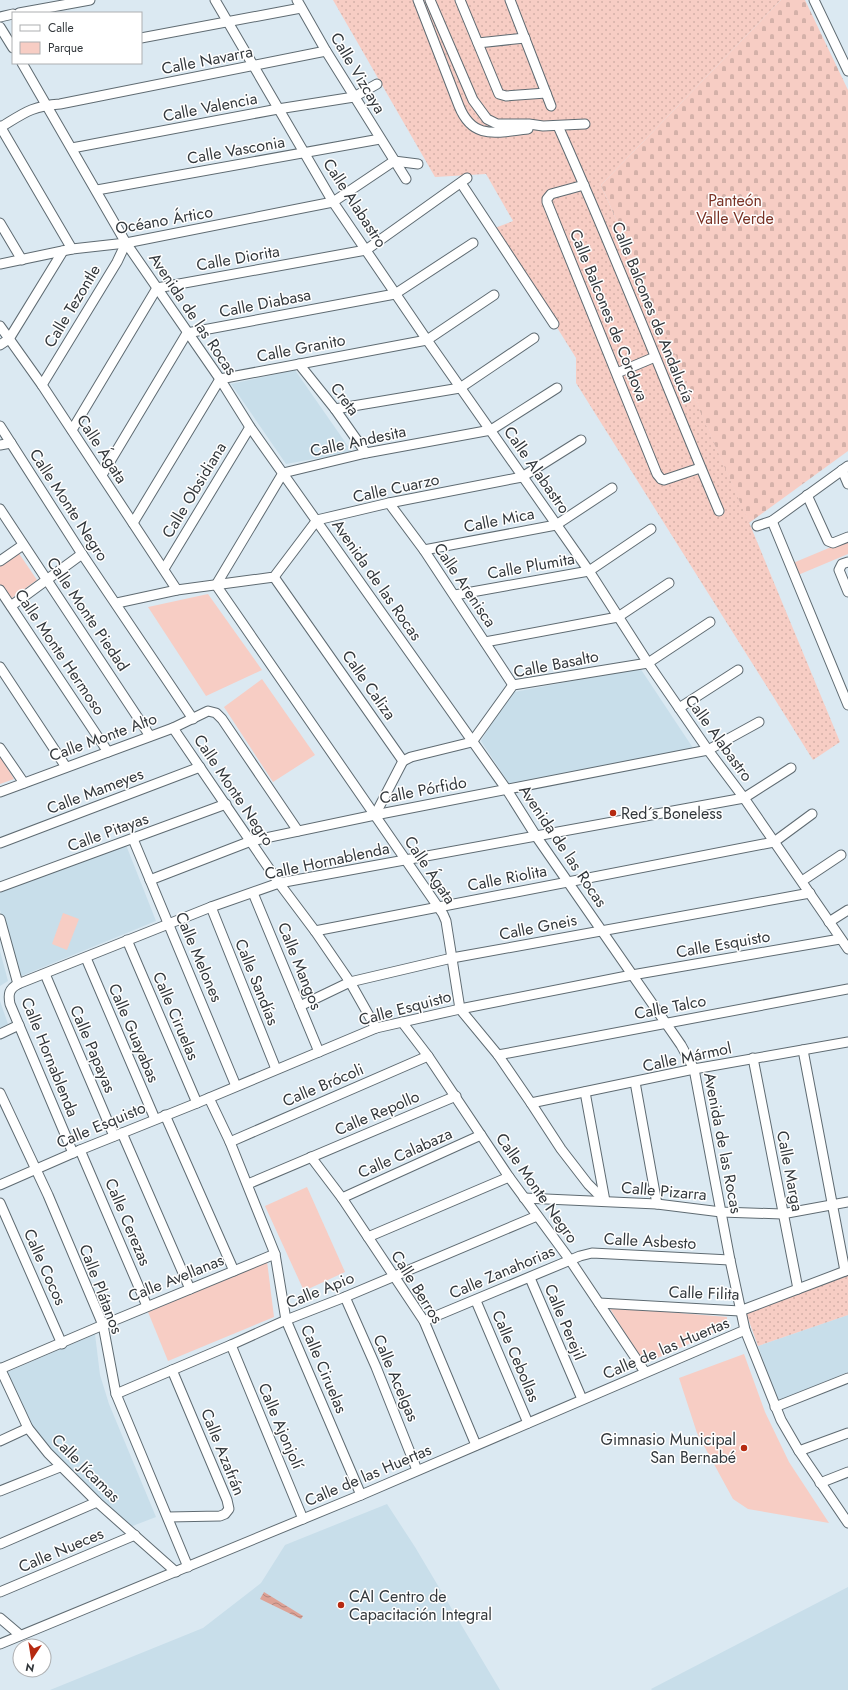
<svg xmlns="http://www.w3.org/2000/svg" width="848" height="1690" viewBox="0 0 848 1690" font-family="Jost,sans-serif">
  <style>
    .built { fill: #c8deea }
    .grass { fill: url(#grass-dots) }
    .cemetery { fill: url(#cemetery-stones) }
    .park { fill: #f7cdc4 }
    .water { fill: url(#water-waves) }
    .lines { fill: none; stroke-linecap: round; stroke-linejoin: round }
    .minor-casing { stroke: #5f6b72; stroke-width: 11 }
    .minor { stroke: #fff; stroke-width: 9 }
    .poi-dot { fill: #b62a11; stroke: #fff; stroke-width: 1.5 }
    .labels { text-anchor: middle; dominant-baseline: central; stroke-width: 3; stroke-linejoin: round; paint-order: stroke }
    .street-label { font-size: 16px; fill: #33383c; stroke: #fff }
    .park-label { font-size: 16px; fill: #793225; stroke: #fff }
    .poi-label { font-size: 16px; fill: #33383c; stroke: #fff; text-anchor: start }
  </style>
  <defs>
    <pattern id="grass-dots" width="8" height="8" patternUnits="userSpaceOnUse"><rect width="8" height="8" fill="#f7cdc4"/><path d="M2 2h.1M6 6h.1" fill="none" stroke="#d4b1a9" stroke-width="1.8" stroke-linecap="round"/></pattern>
    <pattern id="cemetery-stones" width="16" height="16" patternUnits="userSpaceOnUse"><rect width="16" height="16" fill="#f7cdc4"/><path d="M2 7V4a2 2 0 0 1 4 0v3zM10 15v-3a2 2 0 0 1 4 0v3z" fill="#d4b1a9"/></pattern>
    <pattern id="water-waves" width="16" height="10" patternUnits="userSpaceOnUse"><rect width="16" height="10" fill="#dda296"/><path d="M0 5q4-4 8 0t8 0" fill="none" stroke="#b4857c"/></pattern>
  </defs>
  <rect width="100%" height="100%" fill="#dbe9f2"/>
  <!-- built -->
  <g class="built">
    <path d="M295 370 352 452 286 464 231 384Z"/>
    <path d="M640 668 693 748 510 785 481 741 509 693Z"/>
    <path d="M126 845 156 921 19 977 0 910V890Z"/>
    <path d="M0 951 8 981 0 986Z"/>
    <path d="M0 1001 8 1024 0 1028Z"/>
    <path d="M848 1315V1372L778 1401 758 1346Z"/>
    <path d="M95 1334 100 1375 109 1404 156 1517 130 1527 65 1467 30 1427 3 1374Z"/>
    <path d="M387 1504 415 1547 500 1690H50L203 1628 261 1583 285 1545Z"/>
    <path d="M848 1587V1690H652L651 1689Z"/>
  </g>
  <!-- grass -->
  <g class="grass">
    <path d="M333 0H781L601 185 746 515 840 742 813 760 576 383V358L495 228 513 221 486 174 435 177Z"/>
    <path d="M848 1275V1315L758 1346 746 1313Z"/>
  </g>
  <!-- cemetery -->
  <path class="cemetery" d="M781 0H805L848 90V451L749 523 601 185Z"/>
  <!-- park -->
  <g class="park">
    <path d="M848 540V554L798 575 793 563Z"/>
    <path d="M18 552 37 580 9 600 0 586V564Z"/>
    <path d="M208 594 262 670 206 696 148 607Z"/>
    <path d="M262 679 315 755 273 782 224 707Z"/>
    <path d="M0 756 14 779 0 784Z"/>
    <path d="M63 913 79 919 67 950 52 944Z"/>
    <path d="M307 1187 345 1272 304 1291 265 1206Z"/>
    <path d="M267 1261 274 1317 168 1361 148 1312Z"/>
    <path d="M609 1307 727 1317V1327L644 1364Z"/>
    <path d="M744 1354 765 1412 789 1462 829 1523 748 1509 733 1499 697 1433 679 1378Z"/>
  </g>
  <!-- water -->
  <path class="water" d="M264 1592 303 1616 301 1619 260 1599Z"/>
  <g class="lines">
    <!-- minor casing -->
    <g class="minor-casing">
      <g id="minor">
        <path d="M215 0 333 202 427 340 589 571 648 663 708 750 744 798 848 949"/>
        <path d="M297 0 326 51 406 179"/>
        <path d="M418 0 459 106C473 141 497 132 528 129"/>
        <path d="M430 0 473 100 487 119 497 124H529L543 126 585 124"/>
        <path d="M460 0 499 94 506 96 546 93"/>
        <path d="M510 0 551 106"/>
        <path d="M814 0 848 71"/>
        <path d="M19 13 90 0"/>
        <path d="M0 17 13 14"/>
        <path d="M0 27 13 48"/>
        <path d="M141 38 301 8"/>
        <path d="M478 43 525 38"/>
        <path d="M22 63 126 243 220 379 250 427 507 790 536 836 681 1045 694 1069 730 1260 745 1330 781 1420 799 1451 848 1523"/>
        <path d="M0 126 72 249"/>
        <path d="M558 126C615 253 665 383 719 511"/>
        <path d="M1 127C24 113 32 106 60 104L326 51"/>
        <path d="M72 148 278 109 354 97 377 84"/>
        <path d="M394 161 418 164"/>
        <path d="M461 183 554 324"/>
        <path d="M584 185 551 194 547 199V202L657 474 661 479 664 480 700 468"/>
        <path d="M97 190 380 139"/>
        <path d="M0 223 22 260"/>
        <path d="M0 264 72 249 126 243 333 202 394 161"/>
        <path d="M0 326 42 385 177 590"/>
        <path d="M0 345 9 339 63 251"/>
        <path d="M299 364 335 409 366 453"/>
        <path d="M617 373 655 357"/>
        <path d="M42 385 117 262 126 243"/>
        <path d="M557 388 491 430 366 453 283 473 216 585 443 914 446 921 460 1009 498 1055 531 1103 561 1149 588 1184 605 1201"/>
        <path d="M335 409 460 388 534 338"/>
        <path d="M0 426 82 554 193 719"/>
        <path d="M72 430 157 288 366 250 467 178"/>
        <path d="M0 445 11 443"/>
        <path d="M842 470 848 484"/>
        <path d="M102 475 187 333 395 294 473 243"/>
        <path d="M807 495 828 541 833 543 848 537"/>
        <path d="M389 503 424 550 513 685"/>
        <path d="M0 509 150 736"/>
        <path d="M772 521 848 705"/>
        <path d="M133 523 220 379 427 340 494 295"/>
        <path d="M757 526 772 521 848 466"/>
        <path d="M424 550 556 525 612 488"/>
        <path d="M0 561 23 545"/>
        <path d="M848 562 842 564 839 570 848 592"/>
        <path d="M164 569 250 427"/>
        <path d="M274 577 403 761"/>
        <path d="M0 590 108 752"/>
        <path d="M455 595 589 571 651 529"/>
        <path d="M117 603 177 590 274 577 317 520 389 503 522 477 581 440"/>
        <path d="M11 606 82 554"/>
        <path d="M485 642 618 617 669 583"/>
        <path d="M0 667 66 767"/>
        <path d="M679 708 738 670"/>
        <path d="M173 728 279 883 315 931 350 982 376 1028"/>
        <path d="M0 748 24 783"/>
        <path d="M403 761 411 757 472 742 513 685 648 663 710 622"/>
        <path d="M0 792 173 728 208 711 216 713 222 719 298 831"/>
        <path d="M375 815 403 761"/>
        <path d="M133 839 236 1086"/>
        <path d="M0 843 200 767"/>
        <path d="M150 880 251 841 375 815 708 750 759 722"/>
        <path d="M802 881 841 855"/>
        <path d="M0 887 226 804"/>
        <path d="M253 893 319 1052"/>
        <path d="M211 907 276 1069"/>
        <path d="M0 919 18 984"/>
        <path d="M829 922 848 910"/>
        <path d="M315 931 774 842 812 814"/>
        <path d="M127 940 197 1103"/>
        <path d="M86 958 155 1119"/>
        <path d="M45 974 114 1136"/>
        <path d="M300 1006 350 982 452 958 810 893"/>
        <path d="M402 1022 428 1056 509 1177 570 1260 645 1372"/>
        <path d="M0 1034 19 1025"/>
        <path d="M803 1050 845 1271"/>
        <path d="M498 1055 848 989"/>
        <path d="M753 1058 798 1289"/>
        <path d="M635 1082 657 1204"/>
        <path d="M585 1092 605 1201"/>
        <path d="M0 1093 48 1195 103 1325 116 1394 188 1567"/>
        <path d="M209 1098 230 1142 275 1254 286 1320 361 1495"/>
        <path d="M531 1103 694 1069 848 1042"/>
        <path d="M165 1115 234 1271"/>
        <path d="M122 1133 190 1289"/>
        <path d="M230 1142 428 1056"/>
        <path d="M80 1150 147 1306"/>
        <path d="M73 1153 10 1004C8 994 9 989 18 984L211 907 279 883 744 798 791 768"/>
        <path d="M311 1157 342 1198 424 1321 476 1445"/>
        <path d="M248 1184 456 1096"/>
        <path d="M0 1185 80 1150 197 1103 376 1028 460 1009 632 975 840 939"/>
        <path d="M342 1198 481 1135"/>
        <path d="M524 1198 657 1204 721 1212 782 1214 848 1202"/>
        <path d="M0 1203 62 1344"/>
        <path d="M368 1237 509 1177"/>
        <path d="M530 1278 582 1399"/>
        <path d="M345 1297 376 1367 417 1470"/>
        <path d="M476 1301 528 1423"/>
        <path d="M599 1303 740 1311 848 1270"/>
        <path d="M424 1321 580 1256 592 1253 730 1260"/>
        <path d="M231 1345 303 1519"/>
        <path d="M0 1368 28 1428 48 1453 97 1502 176 1572"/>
        <path d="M0 1369 103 1325 275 1254"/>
        <path d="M116 1394 231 1345 286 1320 345 1297 537 1216"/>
        <path d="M775 1407 848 1378"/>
        <path d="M0 1441 28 1428"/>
        <path d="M799 1451 848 1433"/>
        <path d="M820 1483 848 1472"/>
        <path d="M0 1491 60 1467"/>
        <path d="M168 1517 220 1516 225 1514 229 1509 227 1500 172 1370"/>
        <path d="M0 1544 97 1502"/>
        <path d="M0 1592 135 1535"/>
        <path d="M0 1618 20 1635"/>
        <path d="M0 1644 361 1495 745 1330"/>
      </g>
    </g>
    <!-- minor -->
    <use href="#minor" class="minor"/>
  </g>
  <!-- markers -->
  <g class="poi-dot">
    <circle cx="613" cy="813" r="4"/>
    <circle cx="744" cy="1448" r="4"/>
    <circle cx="341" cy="1605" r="4"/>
  </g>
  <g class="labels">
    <!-- street labels -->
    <g class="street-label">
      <text transform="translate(207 60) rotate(-11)">Calle Navarra</text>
      <text transform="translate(358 73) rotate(59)">Calle Vizcaya</text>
      <text transform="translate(210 107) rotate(-11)">Calle Valencia</text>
      <text transform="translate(236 150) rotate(-10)">Calle Vasconia</text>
      <text transform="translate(355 203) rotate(57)">Calle Alabastro</text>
      <text transform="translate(164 220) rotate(-10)">Océano Ártico</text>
      <text transform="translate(238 258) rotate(-10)">Calle Diorita</text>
      <text transform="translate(265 303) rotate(-11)">Calle Diabasa</text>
      <text transform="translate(72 306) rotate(-59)">Calle Tezontle</text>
      <text transform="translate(653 312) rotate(68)">Calle Balcones de Andalucía</text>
      <text transform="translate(193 314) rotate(56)">Avenida de las Rocas</text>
      <text transform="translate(609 315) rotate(68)">Calle Balcones de Cordova</text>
      <text transform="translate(301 348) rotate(-11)">Calle Granito</text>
      <text transform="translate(345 399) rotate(53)">Creta</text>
      <text transform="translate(358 441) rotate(-12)">Calle Andesita</text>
      <text transform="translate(102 449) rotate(57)">Calle Ágata</text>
      <text transform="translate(537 470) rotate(55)">Calle Alabastro</text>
      <text transform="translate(396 488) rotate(-12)">Calle Cuarzo</text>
      <text transform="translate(194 490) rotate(-59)">Calle Obsidiana</text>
      <text transform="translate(69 505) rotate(57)">Calle Monte Negro</text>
      <text transform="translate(499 520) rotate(-11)">Calle Mica</text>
      <text transform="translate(531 566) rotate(-10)">Calle Plumita</text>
      <text transform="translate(377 580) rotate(55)">Avenida de las Rocas</text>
      <text transform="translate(465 585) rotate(56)">Calle Arenisca</text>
      <text transform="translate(88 614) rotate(56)">Calle Monte Piedad</text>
      <text transform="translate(60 652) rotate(56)">Calle Monte Hermoso</text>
      <text transform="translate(556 664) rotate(-11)">Calle Basalto</text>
      <text transform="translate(369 685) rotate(55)">Calle Caliza</text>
      <text transform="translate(103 737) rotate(-20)">Calle Monte Alto</text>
      <text transform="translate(719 738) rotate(54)">Calle Alabastro</text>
      <text transform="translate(234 790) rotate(56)">Calle Monte Negro</text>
      <text transform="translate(423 790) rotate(-11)">Calle Pórfido</text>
      <text transform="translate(95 791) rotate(-21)">Calle Mameyes</text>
      <text transform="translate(108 832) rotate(-20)">Calle Pitayas</text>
      <text transform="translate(563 846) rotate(56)">Avenida de las Rocas</text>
      <text transform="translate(327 861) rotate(-12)">Calle Hornablenda</text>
      <text transform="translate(430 870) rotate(56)">Calle Ágata</text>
      <text transform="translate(507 878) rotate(-11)">Calle Riolita</text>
      <text transform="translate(538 927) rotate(-11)">Calle Gneis</text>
      <text transform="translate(723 944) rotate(-10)">Calle Esquisto</text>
      <text transform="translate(199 957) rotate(67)">Calle Melones</text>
      <text transform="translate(300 966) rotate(68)">Calle Mangos</text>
      <text transform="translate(257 982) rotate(68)">Calle Sandías</text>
      <text transform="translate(670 1007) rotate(-11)">Calle Talco</text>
      <text transform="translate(405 1008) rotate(-15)">Calle Esquisto</text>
      <text transform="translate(176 1016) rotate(67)">Calle Ciruelas</text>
      <text transform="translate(134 1033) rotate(67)">Calle Guayabas</text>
      <text transform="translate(93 1049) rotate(67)">Calle Papayas</text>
      <text transform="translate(50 1057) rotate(68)">Calle Hornablenda</text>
      <text transform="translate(687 1057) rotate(-12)">Calle Mármol</text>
      <text transform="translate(323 1085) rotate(-23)">Calle Brócoli</text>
      <text transform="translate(377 1113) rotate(-23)">Calle Repollo</text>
      <text transform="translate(101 1125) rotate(-23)">Calle Esquisto</text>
      <text transform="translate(723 1143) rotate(79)">Avenida de las Rocas</text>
      <text transform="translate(405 1153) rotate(-24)">Calle Calabaza</text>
      <text transform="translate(790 1171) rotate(79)">Calle Marga</text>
      <text transform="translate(537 1188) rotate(55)">Calle Monte Negro</text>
      <text transform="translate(664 1191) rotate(5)">Calle Pizarra</text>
      <text transform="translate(128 1222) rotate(67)">Calle Cerezas</text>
      <text transform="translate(650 1241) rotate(3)">Calle Asbesto</text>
      <text transform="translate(45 1267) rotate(66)">Calle Cocos</text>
      <text transform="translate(502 1272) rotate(-23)">Calle Zanahorias</text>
      <text transform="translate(176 1278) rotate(-22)">Calle Avellanas</text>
      <text transform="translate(417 1287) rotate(58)">Calle Berros</text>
      <text transform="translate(101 1289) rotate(69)">Calle Plátanos</text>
      <text transform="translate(320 1290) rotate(-22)">Calle Apio</text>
      <text transform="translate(704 1293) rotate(2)">Calle Filita</text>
      <text transform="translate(565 1322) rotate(67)">Calle Perejil</text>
      <text transform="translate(666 1348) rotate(-23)">Calle de las Huertas</text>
      <text transform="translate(516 1356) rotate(67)">Calle Cebollas</text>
      <text transform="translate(324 1369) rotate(67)">Calle Ciruelas</text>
      <text transform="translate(396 1378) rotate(67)">Calle Acelgas</text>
      <text transform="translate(281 1426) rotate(67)">Calle Ajonjolí</text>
      <text transform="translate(223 1452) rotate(68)">Calle Azafrán</text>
      <text transform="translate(86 1468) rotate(45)">Calle Jícamas</text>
      <text transform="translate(368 1475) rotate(-23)">Calle de las Huertas</text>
      <text transform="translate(61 1550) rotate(-23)">Calle Nueces</text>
    </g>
    <!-- park labels -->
    <g class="park-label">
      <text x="735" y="200">Panteón<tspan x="735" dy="18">Valle Verde</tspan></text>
    </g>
    <!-- poi labels -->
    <g class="poi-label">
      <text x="621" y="813">Red´s Boneless</text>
      <text x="736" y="1439" text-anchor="end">Gimnasio Municipal<tspan x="736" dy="18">San Bernabé</tspan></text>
      <text x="349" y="1596">CAI Centro de<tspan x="349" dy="18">Capacitación Integral</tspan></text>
    </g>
  </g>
  <!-- legend -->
  <rect x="12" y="12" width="130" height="52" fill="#ffffff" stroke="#adafb1"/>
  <rect x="20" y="25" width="20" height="6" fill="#ffffff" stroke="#adafb1"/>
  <text x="48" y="32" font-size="12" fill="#33383c">Calle</text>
  <rect x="20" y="42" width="20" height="12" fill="#f7cdc4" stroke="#adafb1"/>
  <text x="48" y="52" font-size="12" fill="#33383c">Parque</text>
  <!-- north arrow -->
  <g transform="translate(32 1658) rotate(192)"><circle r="19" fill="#ffffff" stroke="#adafb1"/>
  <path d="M0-3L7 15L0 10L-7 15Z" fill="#b62a11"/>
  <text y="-6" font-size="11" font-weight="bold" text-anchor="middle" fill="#33383c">N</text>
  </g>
</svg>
